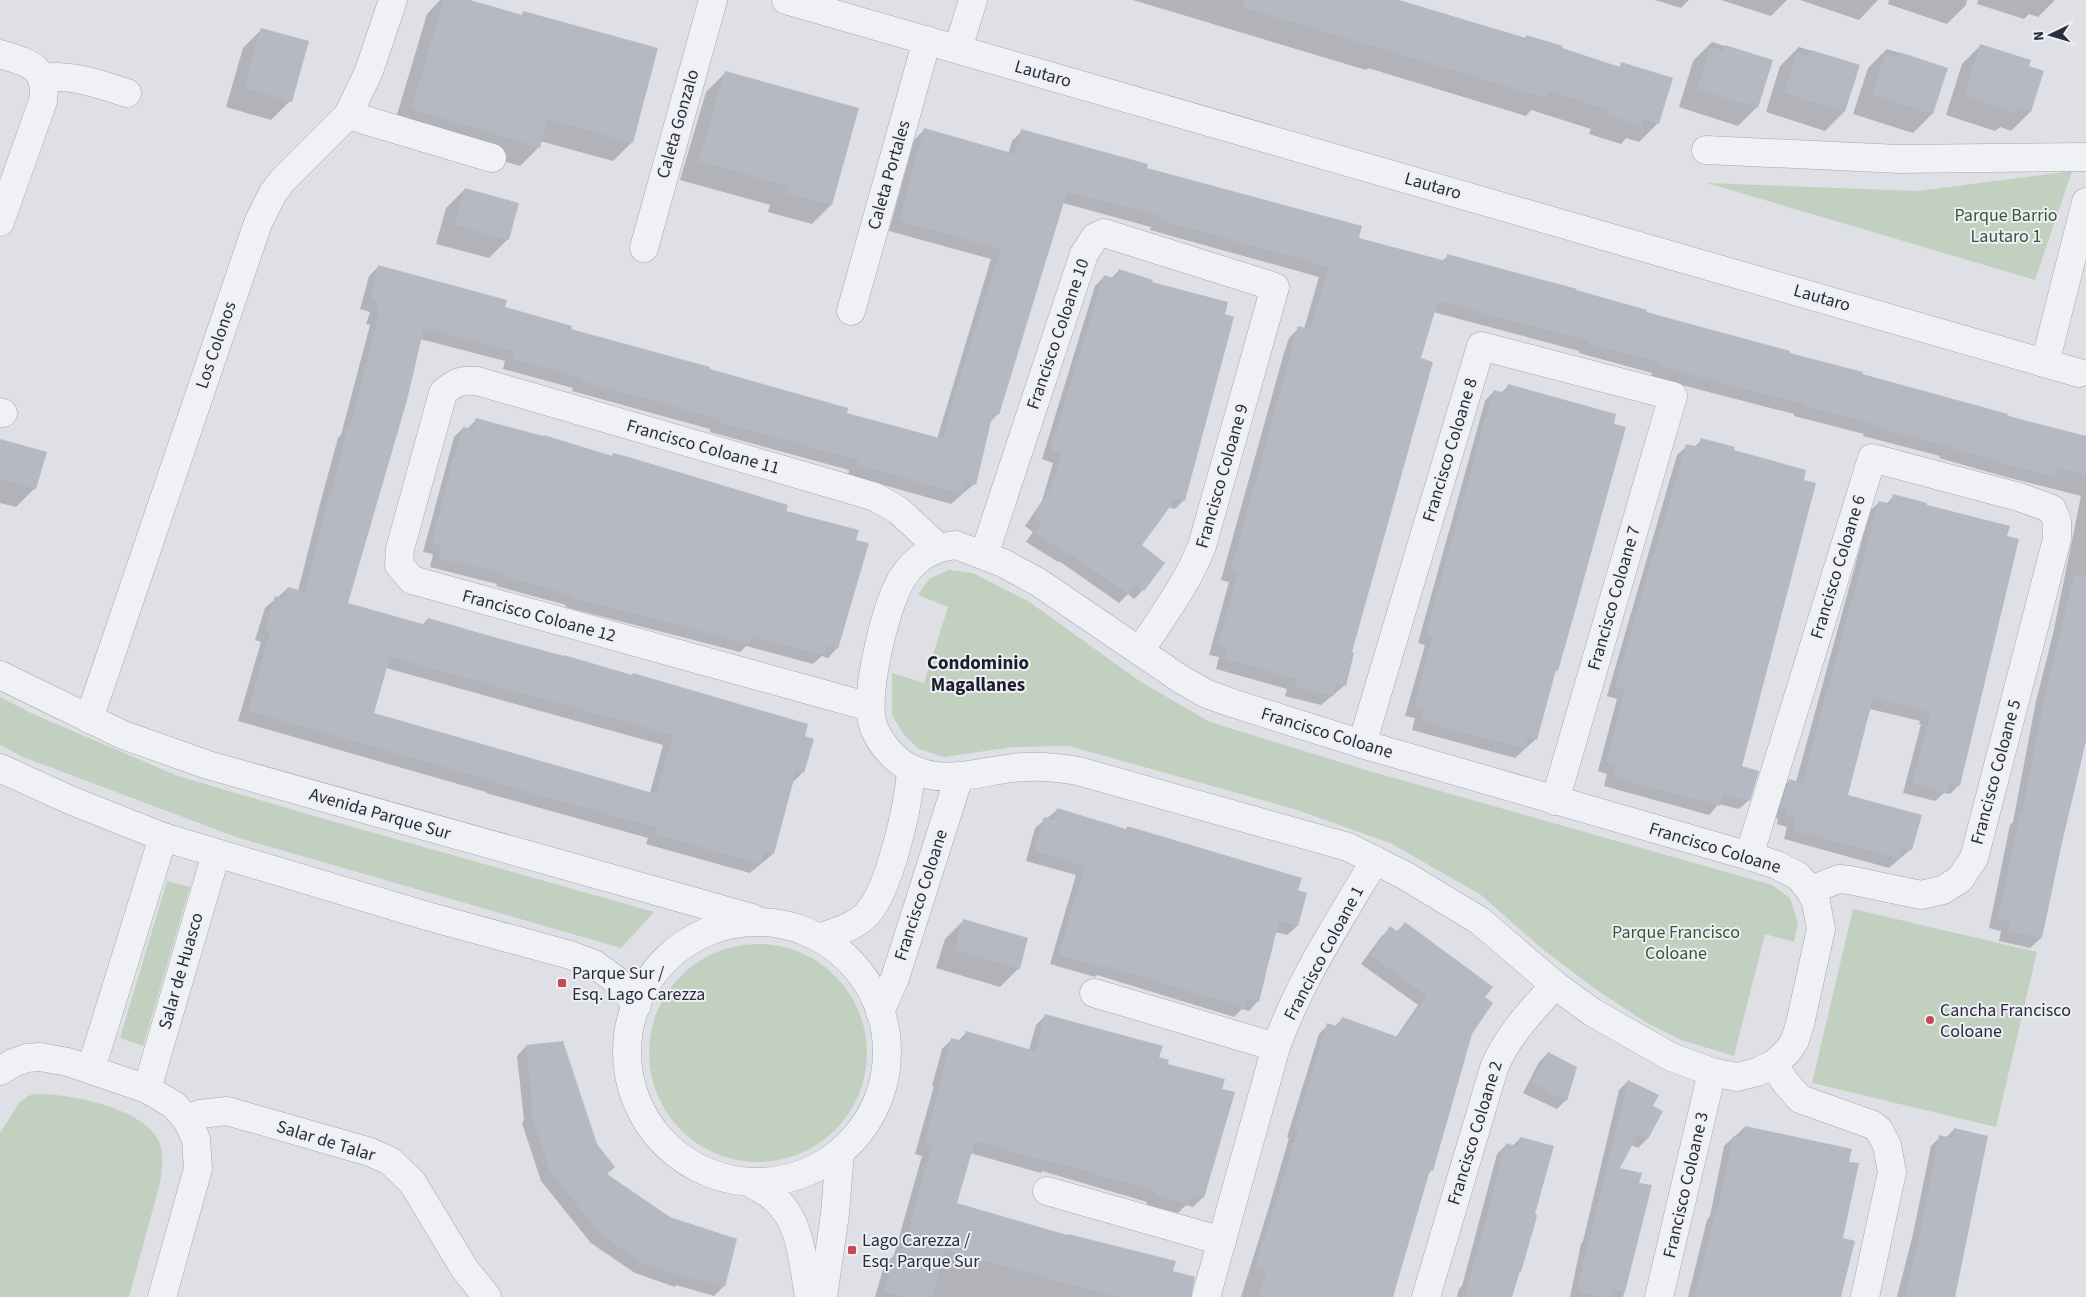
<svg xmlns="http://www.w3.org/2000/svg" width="2086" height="1297" viewBox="0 0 2086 1297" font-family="'Source Sans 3',sans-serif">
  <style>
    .green { fill: #c2d0c0 }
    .shadow { fill: #0003; fill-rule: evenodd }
    .building { fill: #b6b9c3; fill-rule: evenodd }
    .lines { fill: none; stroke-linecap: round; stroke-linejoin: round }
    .minor-casing { stroke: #a4a7b0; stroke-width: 29 }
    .minor { stroke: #f0f1f5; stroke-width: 28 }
    .poi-dot { fill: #c24c4f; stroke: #edeff4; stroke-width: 2 }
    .labels { text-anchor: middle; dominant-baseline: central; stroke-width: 4; stroke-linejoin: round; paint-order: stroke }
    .street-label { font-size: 18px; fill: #292d3c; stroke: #edeff4 }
    .park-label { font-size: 18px; fill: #395637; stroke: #edeff4 }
    .poi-label { font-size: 18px; fill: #292d3c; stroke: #edeff4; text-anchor: start }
    .neighbourhood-label { font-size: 19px; font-weight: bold; fill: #1b1f2d; stroke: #edeff4 }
  </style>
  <rect width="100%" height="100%" fill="#dee0e6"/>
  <!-- green -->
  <g class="green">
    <path d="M2072 171 2035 280 1707 183 1918 191Z"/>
    <path d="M949 570 973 573 1028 601 1141 682 1210 722 1366 770 1772 885 1790 898 1798 923 1794 942 1765 934 1734 1056 1681 1040 1647 1023 1594 988 1541 948 1481 895 1390 843 1294 809 1069 746 1013 747 944 757 919 749 904 735 892 715V673L924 683 948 607 918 595 929 579Z"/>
    <path d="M0 697 33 714 178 776 328 820 654 912 621 948 236 837 23 757 0 745Z"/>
    <path d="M167 881 190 887 143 1046 120 1038Z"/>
    <path d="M1853 909 2037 952 1996 1127 1812 1083Z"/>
    <circle cx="758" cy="1053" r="109"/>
    <path d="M35 1094C68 1093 147 1108 160 1144 164 1156 162 1170 160 1183L129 1297H0V1133L19 1103 28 1096Z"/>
  </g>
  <!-- shadow -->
  <g class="shadow">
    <path d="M440 0H465L521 16 524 12 632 142 613 161 540 141 539 147 520 166 393 128 427 14Z"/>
    <path d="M1133 0H1397L1524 39 1527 36 1618 68 1622 64 1658 123 1639 142 1626 138 1621 144 1589 134 1591 129 1531 110 1526 116 1368 68 1366 70Z"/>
    <path d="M1655 0H1689L1681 8Z"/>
    <path d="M1721 0H1787L1771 16Z"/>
    <path d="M1800 0H1878L1859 20Z"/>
    <path d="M1889 0H1967L1966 5 1947 24 1888 4Z"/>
    <path d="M1978 0H2055L2038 17 2029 14 2024 19 1977 4Z"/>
    <path d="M262 29 290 101 271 120 226 107 243 48Z"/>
    <path d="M1712 42 1771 61 1757 107 1738 126 1679 107 1693 61Z"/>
    <path d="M1981 45 2028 67 2030 112 2011 131 2000 127 1995 131 1946 115 1962 64Z"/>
    <path d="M1799 47 1859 65 1844 112 1825 131 1766 112 1780 66Z"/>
    <path d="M1887 49 1946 68 1932 114 1913 133 1853 114 1868 68Z"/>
    <path d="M725 73 858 109 831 205 812 224 768 212 770 205 680 180 706 92Z"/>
    <path d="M924 130 1008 154 1012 141 1022 131 1145 169 1357 238 1442 261 1448 256 2086 438V724L2041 938 2030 948 1999 941 2001 931 1989 928 2010 825 2013 822 2036 701 2053 634 2081 496 2006 477 1939 458 1940 456 1863 436 1864 434 1794 416V414L1651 377 1652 373 1579 353V351L1433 312 1419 359 1350 653 1344 686 1321 705 1285 696 1287 689 1216 669 1219 657 1209 655 1229 582 1221 580 1283 356 1289 338 1299 328 1304 329 1319 277 1150 230 1151 227 1063 203 998 414 990 422 974 484 951 504 848 475 849 470 710 432V429L572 391 573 388 503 369 505 361 420 339 347 604 422 625 428 619 803 737V772L793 782 773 854 750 873 646 844 648 838 486 793V792L238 721 261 642 255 640 265 608 288 588 298 591 320 504 338 438 341 435 370 325 366 324 370 312 360 309 369 276 379 266 569 330 708 370 845 414 937 439 991 259 889 231 914 140ZM386 668 663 745 650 793 373 714Z"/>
    <path d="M465 189 508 239 489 258 436 244 446 208Z"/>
    <path d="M1119 270 1184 500 1175 509 1168 507 1140 545 1143 590 1134 599 1128 594 1119 603 1059 561 1058 562 1026 542 1033 532 1025 526 1042 501 1053 463 1042 459 1095 286 1105 276 1111 279Z"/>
    <path d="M1509 385 1612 425 1557 670 1554 673 1536 739 1515 758 1412 730 1415 718 1405 716 1425 645 1418 643 1485 401 1494 391 1501 393Z"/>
    <path d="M477 419 611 457 613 455 784 512 837 648 828 658 822 656 813 664 746 646 740 652 565 607 566 605 496 586 497 584 430 567 433 554 423 552 454 437 463 428 467 429Z"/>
    <path d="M0 440 35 488 16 507 0 503Z"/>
    <path d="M1702 440 1741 767 1749 800 1739 809 1719 804 1709 815 1604 786 1607 774 1598 771 1617 699 1607 696 1677 455 1687 446 1694 447Z"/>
    <path d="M1894 496 1959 785 1950 794 1944 793 1935 801 1903 793 1921 724H1919L1920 721 1870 709 1847 796 1911 849 1889 868 1784 839 1787 827 1777 824 1778 819 1772 817 1780 790 1789 781 1796 782 1870 511 1879 502 1886 504Z"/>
    <path d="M1057 810 1296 891 1297 926 1287 935 1275 932 1258 1001 1249 1011 1242 1009 1234 1017 1097 975 1095 977 1050 964 1076 875 1026 861 1035 828Z"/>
    <path d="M964 920 1019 968 1000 987 936 968 945 939Z"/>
    <path d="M1405 923 1484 998 1471 1033 1432 1170 1428 1174 1392 1297H1241L1268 1210 1289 1138 1287 1137 1319 1034 1328 1025 1334 1027 1342 1019 1396 1037 1418 1005 1361 964 1381 937 1390 928 1396 932Z"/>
    <path d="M1046 1015 1157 1058 1166 1065 1221 1090 1203 1197 1193 1207 1186 1205 1178 1213 1147 1205V1202L1042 1171 1041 1173 970 1153 955 1204 1171 1272 1177 1297H875L884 1266 894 1255 922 1156 915 1154 934 1086H932L942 1049 952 1039 958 1041 966 1033 1029 1050 1036 1025Z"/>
    <path d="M526 1046 596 1145 606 1174 723 1287 714 1296 676 1285 675 1287 635 1273 591 1243 541 1181 522 1123 524 1120 517 1056Z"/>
    <path d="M1548 1053 1566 1100 1557 1109 1523 1093 1539 1062Z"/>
    <path d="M1628 1081 1652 1107 1647 1139 1638 1148 1631 1145 1618 1169 1638 1183 1650 1186 1623 1297H1570L1581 1244 1583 1241 1619 1090Z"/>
    <path d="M1745 1127 1848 1163 1841 1239 1840 1297H1688L1707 1220 1710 1216 1724 1146Z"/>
    <path d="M1954 1129 1952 1297H1897L1913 1234 1931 1146 1940 1137 1946 1138Z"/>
    <path d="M1521 1138 1512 1297H1457L1459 1289 1462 1286 1497 1154 1506 1145 1512 1146Z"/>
  </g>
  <!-- building -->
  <g class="building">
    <path d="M444 0H470L522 15 523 11 658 48 633 143 547 119 540 148 411 109Z"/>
    <path d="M1244 0H1399L1526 38V35L1563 46 1562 48 1620 67 1621 62 1673 78 1659 124 1643 119 1641 125 1607 115 1609 110 1548 91 1546 98 1242 7Z"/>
    <path d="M261 28 309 41 292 102 244 88Z"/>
    <path d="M1980 44 2031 60 2029 66 2044 71 2031 112 2017 108 2015 113 1964 96Z"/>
    <path d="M1725 45 1773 60 1758 108 1697 89 1710 47 1723 51Z"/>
    <path d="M1811 50 1860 65 1845 112 1784 93 1796 52 1809 56Z"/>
    <path d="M1899 52 1948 68 1933 114 1872 95 1885 54 1898 58Z"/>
    <path d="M725 71 859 108 832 205 787 193 788 186 699 161Z"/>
    <path d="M924 128 1015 154 1021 129 1148 164 1147 168 1362 226 1359 238 1446 261 1447 254 1577 289 1576 290 1647 310 1646 312 1790 351V353L1863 372 1862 374 2008 414 2007 416 2086 436V475L2057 468 2055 477 2016 467 1949 447V446L1872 426 1873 424 1803 406 1804 404 1661 367 1662 363 1588 343V341L1438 301 1421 358 1433 362 1352 652 1354 653 1346 686 1336 684 1333 696 1295 686 1297 679 1225 659 1228 647 1218 645 1238 572 1231 570 1293 345 1298 326 1310 329 1329 267 1160 220 1161 216 1067 192 999 415 993 413 976 485 966 482 963 494 857 465 859 460 719 422 720 419 581 381 582 378 512 359 514 351 424 328 407 400 348 603 426 625 428 618 497 638 564 656V655L632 675 633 673 808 724 805 736 814 739 804 773 796 771 774 854 764 852 761 864 655 834 657 828 495 783 496 782 248 711 270 632 265 630 275 596 284 599 288 587 305 592 330 492 331 493 348 426 350 427 379 315 376 314 379 302 370 299 378 265 507 300 505 307 572 326 571 329 710 367V369L848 408 847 413 943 439 958 383 1001 249 899 221ZM390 657 673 735 656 794 374 713Z"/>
    <path d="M465 188 519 203 509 240 454 225Z"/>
    <path d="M1119 269 1153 280 1152 282 1228 302 1225 314 1234 317 1185 501 1173 498 1172 504 1142 545 1165 563 1144 591 1136 585 1129 595 1069 553 1068 554 1035 533 1041 522 1033 517 1050 490 1062 453 1050 450 1104 275 1116 279Z"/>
    <path d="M1508 384 1616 414 1614 424 1626 427 1577 604 1558 671 1556 670 1537 740 1528 737 1525 749 1421 721 1424 709 1414 707 1433 636 1426 634 1488 409 1494 390 1505 393Z"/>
    <path d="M476 418 543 436 544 435 612 456 613 453 632 458 788 505 786 511 859 530 856 540 869 543 838 649 827 646 824 655 752 636 750 644 574 598 575 596 505 577V574L439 558 441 545 432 543 453 460 463 427 473 429Z"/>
    <path d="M1701 438 1735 447 1734 450 1806 470 1804 480 1816 483 1742 766 1759 771 1750 801 1723 794 1720 806 1613 777 1616 765 1606 762 1625 690 1615 687 1666 512H1667L1686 444 1698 447Z"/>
    <path d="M0 439 47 452 36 489 0 479Z"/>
    <path d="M1893 494 1927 503V505L2010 526 2007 536 2019 539 1960 786 1949 782 1946 793 1912 783 1930 715 1928 714V712L1873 698 1848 795 1922 815 1912 850 1902 848 1900 859 1793 830 1795 818 1786 815 1787 810 1780 808 1789 779 1802 783 1879 501 1891 504Z"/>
    <path d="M2074 575 2086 577V741L2062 843 2042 938 2008 931 2010 921 1998 918 2020 813 2022 814 2046 690Z"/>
    <path d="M1057 808 1126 829 1127 826 1302 878 1298 890 1307 893 1298 926 1279 921 1259 1002 1247 999 1245 1008 1106 966 1105 968 1058 955 1085 866 1034 851 1044 817 1054 820Z"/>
    <path d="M963 919 1028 938 1020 969 954 950Z"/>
    <path d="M1405 922 1493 987 1485 997 1493 1003 1472 1034 1433 1171 1430 1170 1393 1297H1259L1267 1270 1255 1266 1277 1199 1298 1129 1295 1128 1327 1023 1339 1027 1342 1017 1398 1037 1427 996 1370 955 1390 926 1398 932Z"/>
    <path d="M1045 1014 1163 1046 1159 1057 1169 1060 1168 1064 1225 1079 1222 1089 1235 1092 1204 1198 1192 1194 1189 1204 1156 1195 1157 1192 1052 1161V1163L975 1141 957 1203 1067 1235 1068 1234 1176 1261 1173 1271 1195 1277 1191 1297H1116L945 1250 932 1297H902L884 1292 894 1254 901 1256 932 1146 924 1144 943 1076H941L951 1038 963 1041 966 1031 1035 1051Z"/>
    <path d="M563 1041 597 1144 615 1167 607 1174 670 1217 737 1239 725 1287 685 1277V1278L644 1264 600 1234 550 1171 530 1112 533 1111 526 1045Z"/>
    <path d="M1548 1052 1577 1067 1567 1101 1532 1083Z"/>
    <path d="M1628 1080 1659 1095 1653 1106 1663 1111 1648 1139 1638 1134 1620 1168 1642 1173 1639 1183 1652 1185 1625 1292 1613 1289 1611 1297H1604L1577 1291Z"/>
    <path d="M1745 1126 1852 1149 1849 1162 1859 1163 1843 1238 1855 1241 1841 1297H1694L1716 1209H1718L1733 1136 1742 1137Z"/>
    <path d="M1954 1128 1988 1136 1955 1297H1905L1922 1224 1939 1135 1952 1138Z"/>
    <path d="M1520 1137 1554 1146 1535 1214 1537 1215 1536 1220 1521 1272 1520 1271 1512 1297H1465L1506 1143 1517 1147Z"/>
  </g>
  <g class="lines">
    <!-- minor casing -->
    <g class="minor-casing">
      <g id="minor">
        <path d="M786 0 2079 373"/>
        <path d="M958 49 973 0"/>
        <path d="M0 54C29 63 48 66 43 101L0 222"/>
        <path d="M43 78C74 74 98 84 127 93"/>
        <path d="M348 115 492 158"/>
        <path d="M1706 150 1899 159 2086 157"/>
        <path d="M644 248 713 0"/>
        <path d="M851 311 927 40"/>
        <path d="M2045 363 2086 202"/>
        <path d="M0 412 3 413"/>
        <path d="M956 545 1003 563 1038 582 1182 680 1207 694 1232 703 1362 744 1749 856 1777 865 1798 876 1810 890 1816 902 1821 929 1800 1024 1795 1040 1788 1051 1774 1064 1757 1072 1737 1077 1712 1072 1671 1057 1592 1012 1555 985 1480 921 1406 876 1348 847 1078 771C1056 767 1035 765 1013 768 978 772 942 786 908 767 892 758 876 739 872 721 865 691 886 603 903 577 915 558 934 547 956 545Z"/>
        <path d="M984 555 1084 254 1095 237 1104 233 1275 287 1202 546C1187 584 1162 617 1140 651"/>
        <path d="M0 675 123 735 208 765 752 918"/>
        <path d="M870 707 412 580 399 565 400 549 443 393C454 382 462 380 477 381L842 487 875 497 898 510 939 548"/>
        <path d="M89 719 258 223 273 193 282 181 348 115 369 71 393 0"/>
        <path d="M1362 744 1481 346 1673 396 1555 801"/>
        <path d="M0 768 70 800 163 837 427 916 570 955 594 964 616 980 637 1005"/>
        <path d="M1749 856 1872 458 2019 497 2052 509 2057 521V539L1974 858 1960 879 1943 890 1921 895 1849 880 1839 879 1810 890"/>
        <circle cx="757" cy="1052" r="130"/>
        <path d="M819 938C835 932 855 927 867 914 890 889 909 804 911 769"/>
        <path d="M1094 993 1276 1047"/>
        <path d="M880 1012 895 978 959 777"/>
        <path d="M1774 1064 1785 1082 1800 1099 1873 1125 1879 1130 1887 1145 1892 1172 1865 1297"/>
        <path d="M91 1069 163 837"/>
        <path d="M0 1071 13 1063 27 1058 40 1057 68 1062 147 1089 174 1105 187 1120 196 1139 198 1169 162 1297"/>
        <path d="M147 1089 216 854"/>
        <path d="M187 1120 200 1114 227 1111 370 1152 390 1161 412 1182 464 1268 487 1297"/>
        <path d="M749 1182C758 1188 768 1192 775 1199 802 1222 803 1265 809 1297"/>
        <path d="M1047 1191 1222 1241"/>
        <path d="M823 1297 835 1214 840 1152"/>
        <path d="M1206 1297 1276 1047C1300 980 1339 921 1375 860"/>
        <path d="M1426 1297 1494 1068C1507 1036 1532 1010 1555 985"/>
        <path d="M1659 1297 1712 1072"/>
      </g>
    </g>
    <!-- minor -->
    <use href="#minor" class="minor"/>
  </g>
  <!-- markers -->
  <g class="poi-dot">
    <rect x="557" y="978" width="10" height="10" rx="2.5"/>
    <circle cx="1930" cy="1020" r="5"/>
    <rect x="847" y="1245" width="10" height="10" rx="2.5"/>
  </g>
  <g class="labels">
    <!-- street labels -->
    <g class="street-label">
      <text transform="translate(1043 74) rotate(16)">Lautaro</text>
      <text transform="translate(678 124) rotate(-74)">Caleta Gonzalo</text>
      <text transform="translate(889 175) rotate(-74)">Caleta Portales</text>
      <text transform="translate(1433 186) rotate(16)">Lautaro</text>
      <text transform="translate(1822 298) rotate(16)">Lautaro</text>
      <text transform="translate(1058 334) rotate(-71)">Francisco Coloane 10</text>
      <text transform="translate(216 345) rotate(-71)">Los Colonos</text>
      <text transform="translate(703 447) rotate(16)">Francisco Coloane 11</text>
      <text transform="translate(1450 450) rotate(-73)">Francisco Coloane 8</text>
      <text transform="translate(1222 476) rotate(-74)">Francisco Coloane 9</text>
      <text transform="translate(1838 567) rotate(-73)">Francisco Coloane 6</text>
      <text transform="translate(1614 598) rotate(-74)">Francisco Coloane 7</text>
      <text transform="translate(539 616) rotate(15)">Francisco Coloane 12</text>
      <text transform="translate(1327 733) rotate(17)">Francisco Coloane</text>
      <text transform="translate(1996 772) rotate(-75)">Francisco Coloane 5</text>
      <text transform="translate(380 814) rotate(16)">Avenida Parque Sur</text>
      <text transform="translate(1715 848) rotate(17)">Francisco Coloane</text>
      <text transform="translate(921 895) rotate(-72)">Francisco Coloane</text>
      <text transform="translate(1324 953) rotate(-62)">Francisco Coloane 1</text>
      <text transform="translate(181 971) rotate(-74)">Salar de Huasco</text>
      <text transform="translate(1475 1133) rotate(-73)">Francisco Coloane 2</text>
      <text transform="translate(326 1141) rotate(17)">Salar de Talar</text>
      <text transform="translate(1686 1185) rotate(-77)">Francisco Coloane 3</text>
    </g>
    <!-- park labels -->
    <g class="park-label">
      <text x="2006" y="215">Parque Barrio<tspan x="2006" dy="21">Lautaro 1</tspan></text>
      <text x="1676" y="932">Parque Francisco<tspan x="1676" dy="21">Coloane</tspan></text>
    </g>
    <!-- poi labels -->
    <g class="poi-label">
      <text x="572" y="973">Parque Sur /<tspan x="572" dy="21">Esq. Lago Carezza</tspan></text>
      <text x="1940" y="1010">Cancha Francisco<tspan x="1940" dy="21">Coloane</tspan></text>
      <text x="862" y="1240">Lago Carezza /<tspan x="862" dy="21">Esq. Parque Sur</tspan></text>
    </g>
    <!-- neighbourhood labels -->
    <g class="neighbourhood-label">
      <text x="978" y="663">Condominio<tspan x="978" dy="22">Magallanes</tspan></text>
    </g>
  </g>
  <!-- north arrow -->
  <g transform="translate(2051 35) rotate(265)" stroke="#edeff4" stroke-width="4" paint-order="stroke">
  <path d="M0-4L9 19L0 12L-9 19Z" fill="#292d3c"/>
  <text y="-8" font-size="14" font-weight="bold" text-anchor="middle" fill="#292d3c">N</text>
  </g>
</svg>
